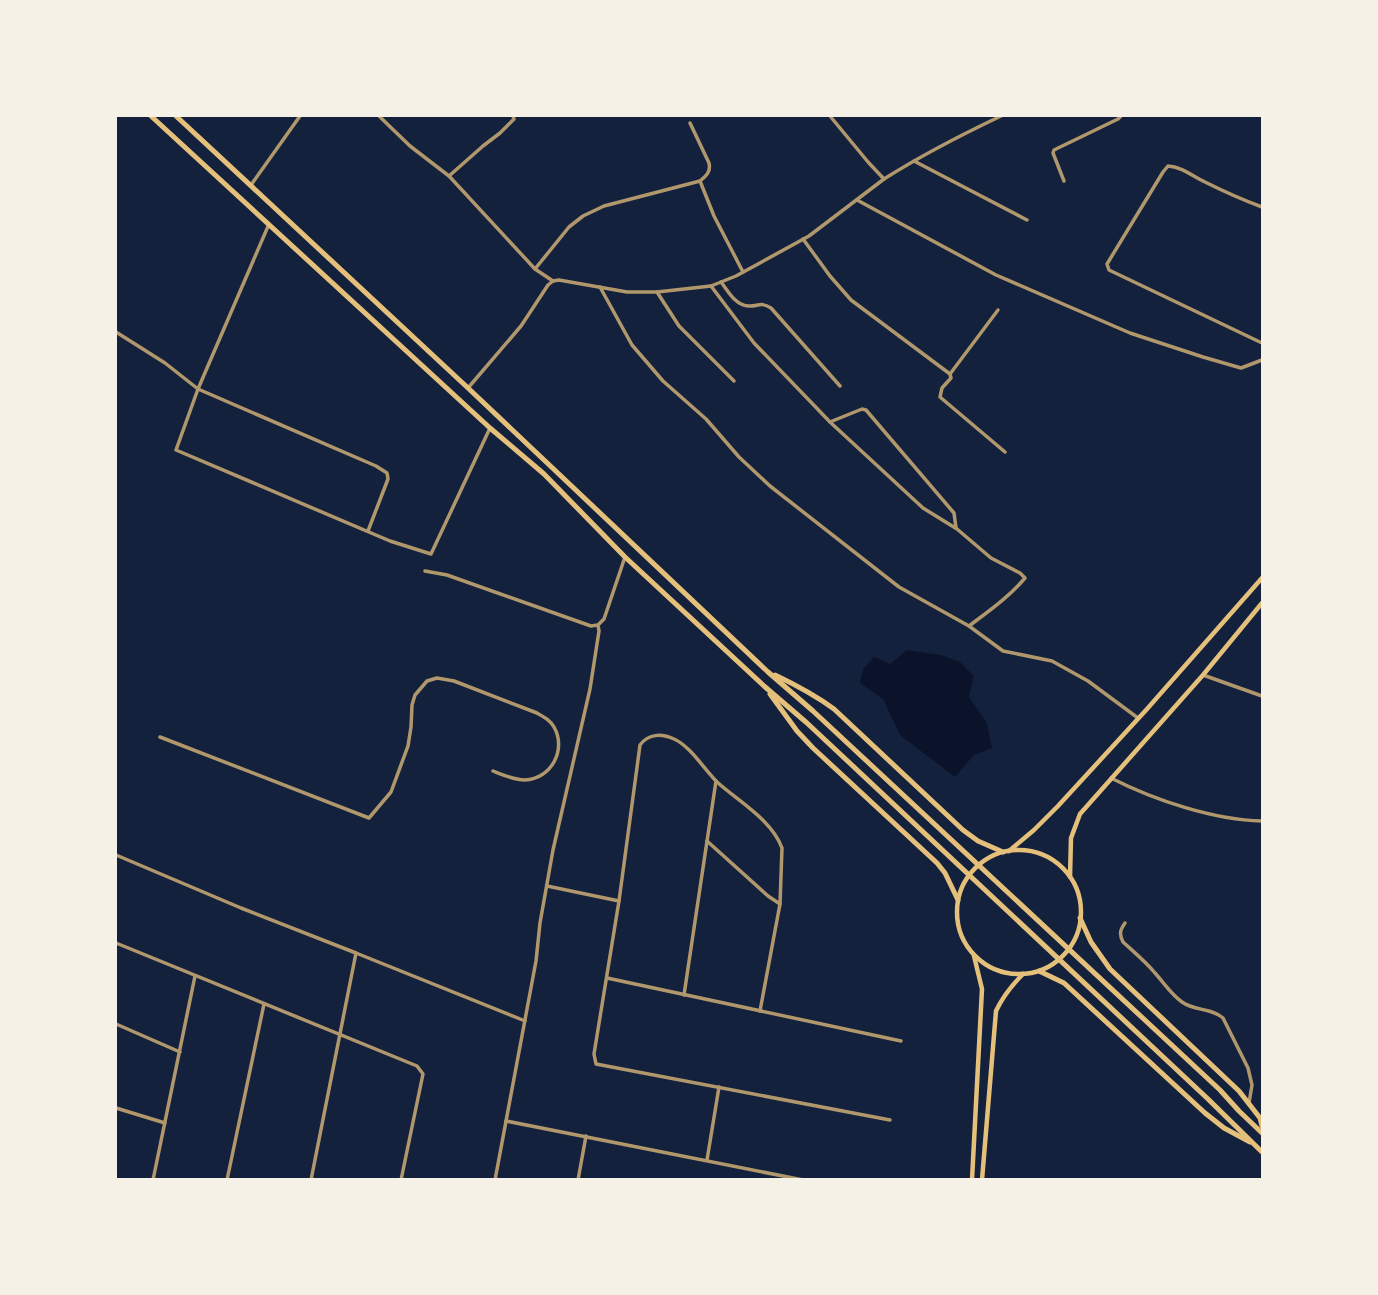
<svg xmlns="http://www.w3.org/2000/svg" width="1378" height="1295" viewBox="0 0 1378 1295" font-family="Rubik,sans-serif">
  <style>
    .water { fill: #0b132b }
    .lines { fill: none; stroke-linecap: round; stroke-linejoin: round }
    .minor { stroke: #b1986c; stroke-width: 3.5 }
    .secondary { stroke: #e5c07b; stroke-width: 4.5 }
    .primary { stroke: #e5c07b; stroke-width: 5 }
  </style>
  <rect width="100%" height="100%" fill="#14213d"/>
  <!-- water -->
  <path class="water" d="M907 650 941 655 960 662 974 676 969 697 987 723 992 748 974 755 955 777 900 735 883 699 860 683 863 669 874 657 890 664Z"/>
  <g class="lines">
    <!-- minor -->
    <g class="minor">
      <path d="M379 116 410 146 449 176 535 269 553 281"/>
      <path d="M830 116 868 162 884 179"/>
      <path d="M914 161 1027 220"/>
      <path d="M449 176 483 146 500 133 514 119 513 116"/>
      <path d="M700 181 714 216 743 272"/>
      <path d="M1064 181 1053 153 1054 150 1118 119 1121 116"/>
      <path d="M251 185 300 116"/>
      <path d="M857 200 996 275 1130 333 1203 357 1241 368 1262 360"/>
      <path d="M1262 207C1243 200 1223 191 1205 182 1192 176 1182 167 1168 166L1163 172 1107 264 1109 270 1262 343"/>
      <path d="M269 224 198 389 176 450 390 541 431 554 490 428"/>
      <path d="M803 239 830 276 851 300 950 374 951 378 942 388 940 397 1005 452"/>
      <path d="M535 269 569 227 583 216 604 206 700 181C706 176 711 172 709 163L690 123"/>
      <path d="M721 282C728 291 735 305 748 306 758 307 760 301 771 308L840 386"/>
      <path d="M711 286 754 343 830 422 923 508 957 529 991 558 1020 573 1025 578C1009 597 989 611 969 626"/>
      <path d="M600 287 632 345 663 381 706 419 739 457 770 486 899 587 969 626 1003 651 1052 661 1088 681 1138 718"/>
      <path d="M657 292 679 326 734 381"/>
      <path d="M116 332 165 363 198 389 376 466 387 473 388 479 368 531"/>
      <path d="M950 374 998 310"/>
      <path d="M468 388 521 326 548 285 553 281 559 280 627 292H657L711 286 736 276 809 236 884 179C922 155 961 135 1001 116"/>
      <path d="M830 422 862 409 866 410 954 513 956 528"/>
      <path d="M425 571 447 575 591 626 598 625 604 619 625 557"/>
      <path d="M1203 675 1262 696"/>
      <path d="M160 737 369 818 391 792 408 746 411 727 412 705 415 695 427 681 437 678 454 681 537 713C544 717 550 720 554 727 567 750 551 779 525 780 514 780 503 775 493 771"/>
      <path d="M1111 778C1154 800 1214 820 1262 821"/>
      <path d="M707 841 768 896 780 904 760 1011"/>
      <path d="M116 855 241 908 356 953"/>
      <path d="M547 886 619 901"/>
      <path d="M780 904 782 848C772 820 738 801 717 782 704 769 690 746 674 739 661 733 648 734 640 745L619 901 594 1054 596 1064 890 1120"/>
      <path d="M1125 923C1120 930 1119 934 1123 942 1134 952 1146 962 1155 973 1164 983 1171 994 1182 1002 1194 1011 1212 1008 1223 1018L1248 1068 1252 1085 1249 1103"/>
      <path d="M116 943 417 1066 423 1074 401 1180"/>
      <path d="M607 978 901 1041"/>
      <path d="M684 995 716 781"/>
      <path d="M116 1024 180 1052"/>
      <path d="M116 1108 165 1123"/>
      <path d="M506 1121 803 1180"/>
      <path d="M707 1160 719 1087"/>
      <path d="M153 1180 195 976"/>
      <path d="M227 1180 264 1004"/>
      <path d="M311 1180 356 953 525 1021"/>
      <path d="M495 1180 536 961 540 923 553 850 590 689 599 631 598 625"/>
      <path d="M578 1180 586 1136"/>
    </g>
    <!-- secondary -->
    <g class="secondary">
      <circle cx="1019" cy="912" r="62"/>
      <path d="M1009 851 1034 830 1058 806 1147 709 1262 578"/>
      <path d="M1070 877 1071 838 1080 814 1203 675 1262 603"/>
      <path d="M972 1180 982 989 974 956"/>
      <path d="M982 1180 996 1011C1003 996 1012 985 1023 974"/>
    </g>
    <!-- primary -->
    <g class="primary">
      <path d="M151 116 490 428 544 474 625 557 764 686 807 723 1208 1099 1262 1152"/>
      <path d="M176 116 468 388 768 672 813 711 1220 1090 1239 1111 1262 1133"/>
      <path d="M775 675C796 685 815 695 834 709L963 830 978 841 1003 852"/>
      <path d="M770 694 797 731 813 748 937 863 945 873 958 900"/>
      <path d="M1080 918 1091 942 1110 969 1239 1091 1260 1118 1262 1126"/>
      <path d="M1039 971 1064 983 1205 1113 1224 1128 1250 1142"/>
    </g>
  </g>
  <!-- border -->
  <rect width="1378" height="1295" fill="none" stroke="#f6f1e7" stroke-width="234"/>
</svg>
